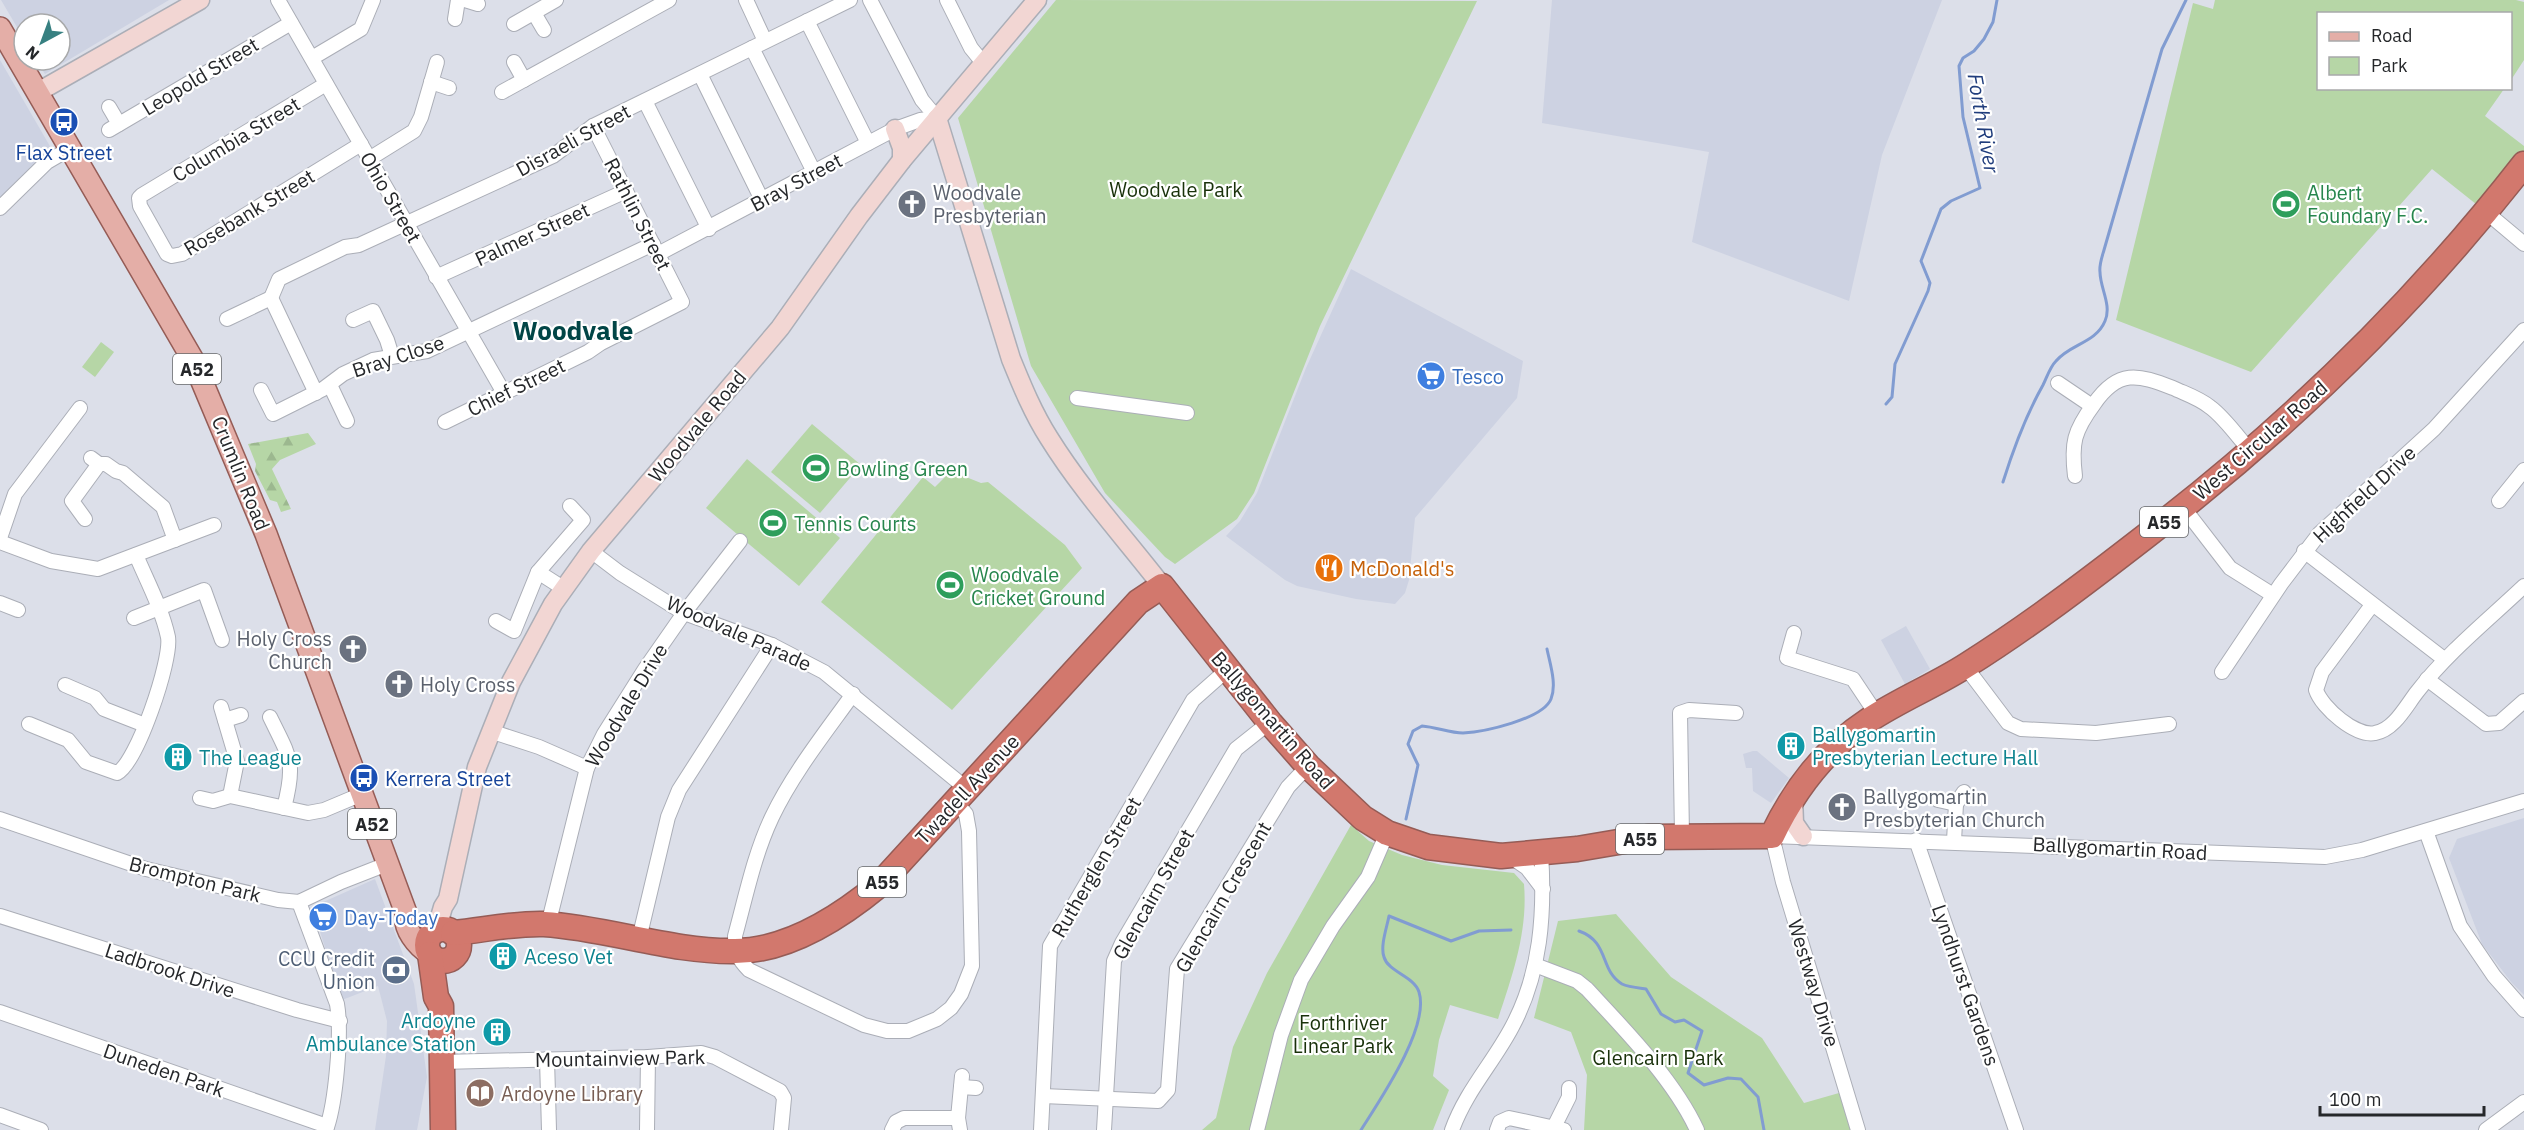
<svg xmlns="http://www.w3.org/2000/svg" width="2524" height="1130" viewBox="0 0 2524 1130" font-family="'IBM Plex Sans',sans-serif">
  <style>
    .built { fill: #cdd2e2 }
    .forest { fill: url(#forest-firs) }
    .green { fill: #b6d6a6 }
    .lines { fill: none; stroke-linecap: round; stroke-linejoin: round }
    .stream { stroke: #819cd1; stroke-width: 3 }
    .street-casing { stroke: #abaeb7; stroke-width: 16 }
    .secondary-casing { stroke: #abaeb7; stroke-width: 21 }
    .primary-casing { stroke: #955c56; stroke-width: 24 }
    .highway-casing { stroke: #955c56; stroke-width: 27 }
    .street { stroke: #fff; stroke-width: 14 }
    .secondary { stroke: #f2d6d3; stroke-width: 18 }
    .primary { stroke: #e4aea7; stroke-width: 21 }
    .highway { stroke: #d2786d; stroke-width: 24 }
    .labels { text-anchor: middle; dominant-baseline: central; stroke-width: 4.5; stroke-linejoin: round; paint-order: stroke }
    .shield { fill: #fff; stroke: #66686a; stroke-width: 1.5 }
    .shield-label { font-size: 18px; font-weight: bold; fill: #25272a }
    .street-label { font-size: 20px; fill: #25272a; stroke: #fff }
    .transit-label { font-size: 20px; fill: #164399; stroke: #fff }
    .park-label { font-size: 20px; fill: #19310a; stroke: #fff }
    .worship-label { font-size: 20px; fill: #5b616d; stroke: #fff; text-anchor: start }
    .leisure-label { font-size: 20px; fill: #27864d; stroke: #fff; text-anchor: start }
    .shop-label { font-size: 20px; fill: #366cbe; stroke: #fff; text-anchor: start }
    .food-label { font-size: 20px; fill: #c56008; stroke: #fff; text-anchor: start }
    .culture-label { font-size: 20px; fill: #0d838f; stroke: #fff; text-anchor: start }
    .service-label { font-size: 20px; fill: #4e5e75; stroke: #fff; text-anchor: end }
    .education-label { font-size: 20px; fill: #785e54; stroke: #fff; text-anchor: start }
    .water-label { font-size: 21px; font-style: italic; fill: #203d7c; stroke: #fff }
    .district-label { font-size: 26px; font-weight: bold; fill: #014546; stroke: #fff }
  </style>
  <defs>
    <pattern id="forest-firs" width="22" height="20" patternUnits="userSpaceOnUse" patternTransform="scale(1.5)"><rect width="22" height="20" fill="#b6d6a6"/><path d="M5 1l3.5 6h-7zM16 11l3.5 6h-7z" fill="#9cb88f"/></pattern>
  </defs>
  <rect width="100%" height="100%" fill="#dcdfe9"/>
  <!-- built -->
  <g class="built">
    <path d="M1 0H169L45 74 36 60H60V24H24V39Z"/>
    <path d="M1552 0H1942L1882 155 1849 301 1692 242 1709 152 1542 123Z"/>
    <path d="M0 60 51 148 0 199Z"/>
    <path d="M1351 269 1523 361 1517 398 1415 518 1409 580 1405 593 1395 604 1356 599 1297 586 1285 580 1226 536 1240 521 1257 493 1306 368Z"/>
    <path d="M1906 626 1930 669 1905 684 1881 640Z"/>
    <path d="M1753 751H1757L1789 778 1771 803 1753 791 1752 768H1746L1743 754Z"/>
    <path d="M2524 818V995L2512 983 2482 944 2449 858 2457 839Z"/>
    <path d="M375 879 414 984 427 1077 417 1130H375L386 1056 387 1021 378 986 342 1000 312 907Z"/>
  </g>
  <!-- forest -->
  <path class="forest" d="M308 433 316 444 280 460 272 469 291 509 281 512 277 502 270 500 255 471 256 464 248 444Z"/>
  <!-- green -->
  <g class="green">
    <path d="M1056 0 1477 1 1320 326 1254 493 1237 519 1175 564 1165 557 1105 493 1031 366 958 118Z"/>
    <path d="M2215 0H2516L2524 2V60L2511 80 2510 14H2318V88L2504 89 2485 116 2524 146V164L2486 212 2432 169 2251 372 2116 320 2193 3 2213 9Z"/>
    <path d="M101 342 114 352 95 377 82 367Z"/>
    <path d="M812 424 861 465 820 513 771 472Z"/>
    <path d="M747 459 840 538 799 586 706 508Z"/>
    <path d="M951 471 981 483 988 482 1065 545 1082 568 952 710 821 602 923 477 935 487Z"/>
    <path d="M1351 825 1369 841 1402 855 1442 865 1514 873 1524 884C1528 931 1513 974 1498 1019L1450 1005 1439 1040 1433 1076 1449 1090 1433 1130H1202L1216 1118 1233 1047 1267 973Z"/>
    <path d="M1616 914 1671 977 1762 1038 1804 1103 1839 1093 1851 1130H1584L1587 1075 1571 1032 1534 1018 1558 921Z"/>
  </g>
  <g class="lines">
    <!-- stream -->
    <g class="stream">
      <path d="M1886 404 1892 397 1895 364 1928 291 1930 283 1921 261 1941 209 1951 201 1980 188 1963 117 1959 66 1963 58 1974 51 1984 39 1993 22 1997 0"/>
      <path d="M2003 482C2014 447 2025 417 2043 385 2047 377 2050 367 2056 361 2070 344 2096 343 2105 321 2112 305 2100 288 2100 272 2099 265 2102 257 2104 250L2162 49 2186 0"/>
      <path d="M1406 819 1418 765 1408 744 1413 731 1422 726C1436 727 1450 733 1463 733 1484 732 1543 719 1551 699 1557 684 1550 664 1547 649"/>
      <path d="M1579 931C1610 942 1599 970 1622 984 1628 987 1639 988 1646 989L1661 1014 1675 1022 1684 1020 1702 1031 1688 1073 1704 1085 1728 1078 1741 1079 1758 1097 1764 1130"/>
      <path d="M1361 1130C1380 1100 1430 1027 1419 992 1414 976 1388 972 1384 957 1380 946 1387 927 1389 916L1451 941 1479 931 1511 930"/>
    </g>
    <!-- street casing -->
    <g class="street-casing">
      <g id="street">
        <path d="M278 0 504 393"/>
        <path d="M465 0 478 4"/>
        <path d="M746 0 765 41"/>
        <path d="M870 0 922 100 937 118"/>
        <path d="M947 0 971 48 984 64"/>
        <path d="M534 13 544 30"/>
        <path d="M455 19 458 0"/>
        <path d="M807 21 868 143"/>
        <path d="M514 24 556 0"/>
        <path d="M752 48 814 172"/>
        <path d="M312 58 361 29 373 0"/>
        <path d="M514 62 524 80"/>
        <path d="M700 74 762 200"/>
        <path d="M431 82 449 88"/>
        <path d="M326 84 142 195 139 198 140 206 167 254 172 256 182 254 361 144"/>
        <path d="M502 92 669 0"/>
        <path d="M645 101 709 229"/>
        <path d="M109 107 119 124"/>
        <path d="M109 130 291 23"/>
        <path d="M369 159 414 131 421 117 437 62"/>
        <path d="M0 208 47 162 71 148"/>
        <path d="M2486 212 2524 244"/>
        <path d="M658 254 895 129 920 120 937 118"/>
        <path d="M436 277 626 191"/>
        <path d="M271 298 279 279 345 247 359 245 553 156 593 126 850 0"/>
        <path d="M271 298 316 393"/>
        <path d="M227 319 271 298"/>
        <path d="M353 320 373 311 387 340 392 356"/>
        <path d="M2058 383 2092 406"/>
        <path d="M330 385 347 421"/>
        <path d="M261 390 273 414 323 389 343 374 373 360 427 351 653 244"/>
        <path d="M1077 398 1187 413"/>
        <path d="M445 422 588 352 601 343 682 302 593 126"/>
        <path d="M91 458 99 464H106L116 471 123 473 163 507 175 540"/>
        <path d="M2075 476C2071 443 2074 431 2094 404 2118 369 2138 374 2173 388 2186 394 2199 398 2210 407 2224 417 2239 438 2250 451"/>
        <path d="M2499 501 2524 470"/>
        <path d="M2183 507 2230 568 2273 595"/>
        <path d="M85 519 72 501 99 464"/>
        <path d="M0 538 15 494 80 408"/>
        <path d="M0 542 51 561 98 569 214 525"/>
        <path d="M591 551 620 573 684 613 772 645 824 672 967 789"/>
        <path d="M2304 551 2444 659"/>
        <path d="M538 572 563 588"/>
        <path d="M0 603 18 610"/>
        <path d="M2372 605 2322 672 2316 690C2322 708 2356 737 2375 733 2394 730 2406 706 2417 692 2448 652 2487 621 2524 586"/>
        <path d="M134 618 204 590 222 640"/>
        <path d="M496 621 514 631 538 572 583 520 570 506"/>
        <path d="M1794 633 1787 658 1853 679 1877 715"/>
        <path d="M1965 666 2008 723 2021 729 2096 733 2169 724"/>
        <path d="M2222 672 2281 584 2319 534 2434 429 2524 330"/>
        <path d="M2427 679 2486 724 2499 723 2524 701"/>
        <path d="M65 685 95 698 104 709 145 725"/>
        <path d="M853 694C825 733 793 773 772 817 754 855 746 896 735 936 735 952 738 959 749 970L864 1025 887 1031H908L937 1019 951 1008 961 994 972 966 969 831 966 814 955 801"/>
        <path d="M221 707 237 761 230 796"/>
        <path d="M270 717C290 758 296 762 284 808"/>
        <path d="M225 720 241 715"/>
        <path d="M29 724 68 740 86 762 117 773C137 763 172 660 168 637 162 609 147 581 136 555"/>
        <path d="M490 731 539 747 587 768"/>
        <path d="M200 798 213 801 230 796 308 813 324 810 362 794"/>
        <path d="M1938 800 1956 804 1964 792"/>
        <path d="M0 819 146 869 278 900 299 902 341 882 387 864"/>
        <path d="M2426 831 2460 926 2494 976 2524 1010"/>
        <path d="M1682 835 1680 713 1689 710 1736 713"/>
        <path d="M1916 840 2016 1130"/>
        <path d="M1954 841 1956 804"/>
        <path d="M1511 857 1527 868 1543 889"/>
        <path d="M299 902 337 1004C342 1032 336 1103 326 1130"/>
        <path d="M0 916 297 1010 340 1021"/>
        <path d="M548 925 587 768 604 734 645 669 684 613 740 541"/>
        <path d="M639 939 668 817 679 790 772 645"/>
        <path d="M1535 965 1577 981 1587 989C1625 1030 1674 1080 1697 1130"/>
        <path d="M0 1012 327 1126"/>
        <path d="M547 1059 549 1130"/>
        <path d="M442 1062 648 1057 701 1053 715 1057 780 1091 784 1098 781 1130"/>
        <path d="M961 1087 976 1088"/>
        <path d="M1043 1096 1158 1101 1168 1090 1177 969 1288 787 1308 766"/>
        <path d="M0 1115 41 1130"/>
        <path d="M1554 1127 1569 1097V1088"/>
        <path d="M647 1130 648 1057"/>
        <path d="M892 1130 896 1122 904 1118H958"/>
        <path d="M960 1130 958 1118 962 1076"/>
        <path d="M1041 1130 1050 946 1193 700 1228 669"/>
        <path d="M1104 1130 1114 961 1122 943 1236 749 1270 722"/>
        <path d="M1257 1130 1281 1035 1301 980 1333 926 1368 877 1387 833"/>
        <path d="M1452 1130C1466 1091 1493 1063 1512 1027 1541 973 1545 913 1541 853"/>
        <path d="M1497 1130 1500 1122 1509 1118 1564 1130"/>
        <path d="M1858 1130 1783 882 1772 836 2325 857 2362 850 2524 801"/>
        <path d="M2486 1130 2524 1102"/>
      </g>
    </g>
    <!-- secondary casing -->
    <g class="secondary-casing">
      <g id="secondary">
        <path d="M38 92 200 0"/>
        <path d="M937 118 1011 359C1022 386 1033 413 1049 438 1082 491 1124 537 1162 586"/>
        <path d="M895 129 902 148V160"/>
        <path d="M1793 797 1794 823 1803 836"/>
        <path d="M436 931 443 907 448 899 477 767 511 682 553 604 591 551 780 328 859 216 902 160 1037 0"/>
      </g>
    </g>
    <!-- primary casing -->
    <g class="primary-casing">
      <path id="primary" d="M0 28 193 360 266 534 406 913C403 929 417 946 430 954"/>
    </g>
    <!-- highway casing -->
    <g class="highway-casing">
      <g id="highway">
        <circle cx="443" cy="945" r="16"/>
        <path d="M453 933C484 930 514 923 544 924 608 928 671 952 735 951 788 951 839 918 879 885L1138 602 1162 586 1271 724 1308 766 1363 818 1387 833 1428 847 1501 856 1577 849 1648 837 1772 836C1794 790 1826 748 1869 720 1901 699 1936 685 1967 665 2029 626 2088 581 2146 536 2287 428 2415 304 2524 164"/>
        <path d="M430 954 436 997 441 1006 443 1130"/>
      </g>
    </g>
    <!-- street -->
    <use href="#street" class="street"/>
    <!-- secondary -->
    <use href="#secondary" class="secondary"/>
    <!-- primary -->
    <use href="#primary" class="primary"/>
    <!-- highway -->
    <use href="#highway" class="highway"/>
  </g>
  <!-- icons -->
  <defs>
    <g id="bus-disc" transform="scale(1.5)"><circle r="9.5" fill="#1a4fb4" stroke="#fff"/><path d="M-5-6H5V4H4V6H2V4H-2V6H-4V4H-5ZM-3.5-4V0h7V-4ZM-3.5 1.2v1.5H-2V1.2ZM2 1.2v1.5H3.5V1.2Z" fill="#fff"/></g>
    <g id="church-disc" transform="scale(1.5)"><circle r="9.5" fill="#6b7280" stroke="#fff"/><path d="M-1.2-6h2.4v3.5h3.3v2.4h-3.3V6h-2.4V-.1h-3.3v-2.4h3.3Z" fill="#fff"/></g>
    <g id="stadium-disc" transform="scale(1.5)"><circle r="9.5" fill="#2e9e5b" stroke="#fff"/><path d="M0-5a6.5 5 0 1 0 0 10a6.5 5 0 1 0 0-10ZM-3.5-1.8h7v3.6h-7Z" fill="#fff"/></g>
    <g id="supermarket-disc" transform="scale(1.5)"><circle r="9.5" fill="#3f7fe0" stroke="#fff"/><path d="M-6-5.5h2.5l.6 2H6L4.5 2H-2.5L-4.4-4H-6ZM-1.5 3.2a1.3 1.3 0 1 0 .1 0ZM3 3.2a1.3 1.3 0 1 0 .1 0Z" fill="#fff"/></g>
    <g id="restaurant-disc" transform="scale(1.5)"><circle r="9.5" fill="#e8710a" stroke="#fff"/><path d="M-5-6h1v4h1v-4h1v4h1v-4h1v5L-1.5 .5V6h-2V.5L-5-1ZM5-6V6H3V1.5H1.5Q1.5-4 5-6Z" fill="#fff"/></g>
    <g id="building-disc" transform="scale(1.5)"><circle r="9.5" fill="#0f9aa8" stroke="#fff"/><path d="M-4-6H4V6H1V3H-1V6H-4ZM-2.5-4.3h1.7v1.8h-1.7ZM.8-4.3h1.7v1.8H.8ZM-2.5-1h1.7V.8h-1.7ZM.8-1h1.7V.8H.8Z" fill="#fff"/></g>
    <g id="bank-disc" transform="scale(1.5)"><circle r="9.5" fill="#5c6f8a" stroke="#fff"/><path d="M-6-4H6V4H-6ZM0-2.3a2.3 2.3 0 1 0 0 4.6a2.3 2.3 0 1 0 0-4.6Z" fill="#fff"/></g>
    <g id="library-disc" transform="scale(1.5)"><circle r="9.5" fill="#8d6e63" stroke="#fff"/><path d="M-6-4Q-3-5.5-.7-3.5V5Q-3 3-6 4ZM6-4Q3-5.5 .7-3.5V5Q3 3 6 4Z" fill="#fff"/></g>
  </defs>
  <g fill-rule="evenodd">
    <use href="#bus-disc" x="64" y="122"/>
    <use href="#church-disc" x="912" y="204"/>
    <use href="#stadium-disc" x="2286" y="204"/>
    <use href="#supermarket-disc" x="1431" y="376"/>
    <use href="#stadium-disc" x="816" y="468"/>
    <use href="#stadium-disc" x="773" y="523"/>
    <use href="#restaurant-disc" x="1329" y="568"/>
    <use href="#stadium-disc" x="950" y="585"/>
    <use href="#church-disc" x="353" y="649"/>
    <use href="#church-disc" x="399" y="684"/>
    <use href="#building-disc" x="1791" y="746"/>
    <use href="#building-disc" x="178" y="757"/>
    <use href="#bus-disc" x="364" y="778"/>
    <use href="#church-disc" x="1842" y="807"/>
    <use href="#supermarket-disc" x="323" y="917"/>
    <use href="#building-disc" x="503" y="956"/>
    <use href="#bank-disc" x="396" y="970"/>
    <use href="#building-disc" x="497" y="1032"/>
    <use href="#library-disc" x="480" y="1093"/>
  </g>
  <g class="labels">
    <!-- shield labels -->
    <g class="shield">
      <rect x="173" y="354" width="48" height="30" rx="4.5"/>
      <rect x="2140" y="507" width="48" height="30" rx="4.5"/>
      <rect x="348" y="809" width="48" height="30" rx="4.5"/>
      <rect x="1616" y="824" width="48" height="30" rx="4.5"/>
      <rect x="858" y="867" width="48" height="30" rx="4.5"/>
    </g>
    <g class="shield-label">
      <text x="197" y="369">A52</text>
      <text x="2164" y="522">A55</text>
      <text x="372" y="824">A52</text>
      <text x="1640" y="839">A55</text>
      <text x="882" y="882">A55</text>
    </g>
    <!-- street labels -->
    <g class="street-label">
      <text transform="translate(200 76) rotate(-31)">Leopold Street</text>
      <text transform="translate(236 139) rotate(-31)">Columbia Street</text>
      <text transform="translate(573 140) rotate(-29)">Disraeli Street</text>
      <text transform="translate(796 182) rotate(-28)">Bray Street</text>
      <text transform="translate(391 197) rotate(60)">Ohio Street</text>
      <text transform="translate(249 212) rotate(-31)">Rosebank Street</text>
      <text transform="translate(638 214) rotate(63)">Rathlin Street</text>
      <text transform="translate(532 234) rotate(-25)">Palmer Street</text>
      <text transform="translate(398 356) rotate(-18)">Bray Close</text>
      <text transform="translate(516 387) rotate(-26)">Chief Street</text>
      <text transform="translate(697 426) rotate(-50)">Woodvale Road</text>
      <text transform="translate(2260 440) rotate(-41)">West Circular Road</text>
      <text transform="translate(241 473) rotate(68)">Crumlin Road</text>
      <text transform="translate(2364 494) rotate(-43)">Highfield Drive</text>
      <text transform="translate(739 633) rotate(24)">Woodvale Parade</text>
      <text transform="translate(626 705) rotate(-59)">Woodvale Drive</text>
      <text transform="translate(1273 720) rotate(49)">Ballygomartin Road</text>
      <text transform="translate(967 789) rotate(-47)">Twadell Avenue</text>
      <text transform="translate(2120 848) rotate(3)">Ballygomartin Road</text>
      <text transform="translate(1096 867) rotate(-60)">Rutherglen Street</text>
      <text transform="translate(195 879) rotate(14)">Brompton Park</text>
      <text transform="translate(1153 894) rotate(-61)">Glencairn Street</text>
      <text transform="translate(1223 897) rotate(-60)">Glencairn Crescent</text>
      <text transform="translate(170 970) rotate(18)">Ladbrook Drive</text>
      <text transform="translate(1814 983) rotate(73)">Westway Drive</text>
      <text transform="translate(1966 985) rotate(71)">Lyndhurst Gardens</text>
      <text transform="translate(620 1058) rotate(-1)">Mountainview Park</text>
      <text transform="translate(164 1070) rotate(19)">Duneden Park</text>
    </g>
    <!-- transit labels -->
    <g class="transit-label">
      <text x="64" y="152">Flax Street</text>
      <text x="385" y="778" text-anchor="start">Kerrera Street</text>
    </g>
    <!-- park labels -->
    <g class="park-label">
      <text x="1176" y="189">Woodvale Park</text>
      <text x="1343" y="1022">Forthriver<tspan x="1343" dy="23">Linear Park</tspan></text>
      <text x="1658" y="1057">Glencairn Park</text>
    </g>
    <!-- worship labels -->
    <g class="worship-label">
      <text x="933" y="192">Woodvale<tspan x="933" dy="23">Presbyterian</tspan></text>
      <text x="332" y="638" text-anchor="end">Holy Cross<tspan x="332" dy="23">Church</tspan></text>
      <text x="420" y="684">Holy Cross</text>
      <text x="1863" y="796">Ballygomartin<tspan x="1863" dy="23">Presbyterian Church</tspan></text>
    </g>
    <!-- leisure labels -->
    <g class="leisure-label">
      <text x="2307" y="192">Albert<tspan x="2307" dy="23">Foundary F.C.</tspan></text>
      <text x="837" y="468">Bowling Green</text>
      <text x="794" y="523">Tennis Courts</text>
      <text x="971" y="574">Woodvale<tspan x="971" dy="23">Cricket Ground</tspan></text>
    </g>
    <!-- shop labels -->
    <g class="shop-label">
      <text x="1452" y="376">Tesco</text>
      <text x="344" y="917">Day-Today</text>
    </g>
    <!-- food labels -->
    <g class="food-label">
      <text x="1350" y="568">McDonald's</text>
    </g>
    <!-- culture labels -->
    <g class="culture-label">
      <text x="1812" y="734">Ballygomartin<tspan x="1812" dy="23">Presbyterian Lecture Hall</tspan></text>
      <text x="199" y="757">The League</text>
      <text x="524" y="956">Aceso Vet</text>
      <text x="476" y="1020" text-anchor="end">Ardoyne<tspan x="476" dy="23">Ambulance Station</tspan></text>
    </g>
    <!-- service labels -->
    <g class="service-label">
      <text x="375" y="958">CCU Credit<tspan x="375" dy="23">Union</tspan></text>
    </g>
    <!-- education labels -->
    <g class="education-label">
      <text x="501" y="1093">Ardoyne Library</text>
    </g>
    <!-- water labels -->
    <g class="water-label">
      <text transform="translate(1984 123) rotate(80)">Forth River</text>
    </g>
    <!-- district labels -->
    <g class="district-label">
      <text x="573" y="330">Woodvale</text>
    </g>
  </g>
  <!-- legend -->
  <rect x="2317" y="12" width="195" height="78" fill="#ffffff" stroke="#a8a9aa" stroke-width="1.5"/>
  <rect x="2329" y="32" width="30" height="9" fill="#e4aea7" stroke="#a8a9aa" stroke-width="1.5"/>
  <text x="2371" y="42" font-size="18" fill="#25272a">Road</text>
  <rect x="2329" y="57" width="30" height="18" fill="#b6d6a6" stroke="#a8a9aa" stroke-width="1.5"/>
  <text x="2371" y="72" font-size="18" fill="#25272a">Park</text>
  <!-- north arrow -->
  <g transform="translate(42 42) rotate(221)"><circle r="28" fill="#ffffff" stroke="#a8a9aa" stroke-width="1.5"/>
  <path d="M0-4.5L10 22L0 15L-10 22Z" fill="#378081"/>
  <text y="-9" font-size="16" font-weight="bold" text-anchor="middle" fill="#25272a">N</text>
  </g>
  <!-- scale -->
  <path d="M2320 1106v9h164v-9" fill="none" stroke="#25272a" stroke-width="3"/>
  <text x="2329" y="1106" font-size="18" fill="#25272a" stroke="#ffffff" stroke-width="4.5" paint-order="stroke">100 m</text>
</svg>
